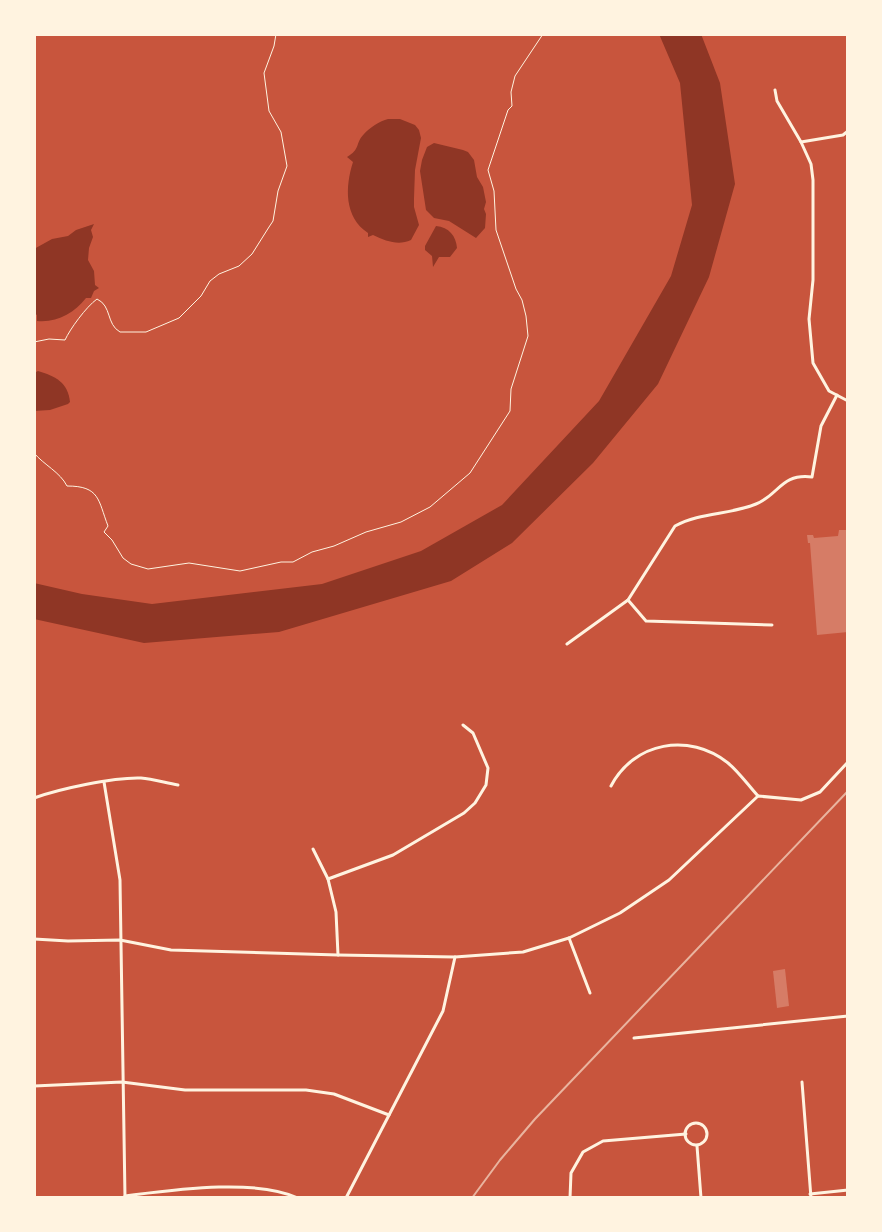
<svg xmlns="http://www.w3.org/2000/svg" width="882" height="1232" viewBox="0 0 882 1232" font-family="Helvetica,sans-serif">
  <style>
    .water { fill: #8f3625 }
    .building { fill: #d67c66 }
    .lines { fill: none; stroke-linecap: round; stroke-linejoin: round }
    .path { stroke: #fff3e0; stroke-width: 1 }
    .minor { stroke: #fff3e0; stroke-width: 3 }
    .rail { stroke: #e9b49f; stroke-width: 2 }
  </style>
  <rect width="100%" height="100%" fill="#c8553d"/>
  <!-- water -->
  <g class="water">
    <path d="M659 34H701L720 83 735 184 709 277 658 384 593 463 512 543 451 581 279 632 144 643 34 619V583L82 594 152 604 322 584 421 551 502 505 599 401 671 276 692 205 680 83Z"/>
    <path d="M388 119H400L415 125 419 130 421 138 415 170 414 198V207L419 225 411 240C398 246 386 241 373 235L368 237V233C344 217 345 187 353 162L347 157C361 149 355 143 364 134 369 128 380 121 388 119Z"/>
    <path d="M434 143 463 150 468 152 474 160 477 177 483 187 486 202 484 209 486 214 485 228 476 238 449 221 434 218 426 210 420 171 422 160 427 147Z"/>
    <path d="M94 224 91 230 93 237 89 248 88 260 94 271 95 285 99 288 94 291 91 298H86C74 313 57 323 37 321V315L34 313V249L52 239 68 236 76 230Z"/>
    <path d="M436 226C449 227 456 236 457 248L450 257H439L433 267 432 256 425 250V246Z"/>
    <path d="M38 371C55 376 68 382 70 402L68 404 50 410 34 411V373Z"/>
  </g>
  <!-- building -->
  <g class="building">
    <path d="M839 530H847L848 632 817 635 810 543H808L807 535H813L814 538 838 536Z"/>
    <path d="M785 969 789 1006 777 1008 773 971Z"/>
  </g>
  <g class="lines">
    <!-- path -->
    <g class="path">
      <path d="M34 342 49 339 65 340C70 329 86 307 97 299 112 306 106 324 120 332H146L179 318 201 296 210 281 219 274 239 266 252 254 269 227 273 221 278 191 287 166 281 132 269 111 264 73 274 46 276 34"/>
      <path d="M34 453C44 465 60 472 67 486 100 486 98 500 108 526L104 532 112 540 123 558 131 564 148 569 189 563 240 571 281 562H293L312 552 334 546 366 532 401 522 430 507 470 473 510 411 511 389 528 336 526 316 522 300 516 289 496 230 494 191 488 170 508 110 512 106 511 92 515 76 543 34"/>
    </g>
    <!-- minor -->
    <g class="minor">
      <path d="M775 90 777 101 801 142 811 164 813 180V280L809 319 813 363 829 391 848 401"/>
      <path d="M801 142 843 135 848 131"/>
      <path d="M628 600 646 621 772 625"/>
      <path d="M567 644 628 600 675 526C700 512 730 515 756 504 779 495 781 473 812 477L821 426 837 395"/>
      <path d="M104 782 120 880 125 1198"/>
      <path d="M611 786C634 742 689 732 728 763 739 772 748 785 758 796"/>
      <path d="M34 798C59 789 114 777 141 778 153 779 166 783 178 785"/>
      <path d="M313 849 328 879 336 912 338 955"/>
      <path d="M328 879 393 855 464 813 475 803 486 785 488 768 473 733 463 725"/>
      <path d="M569 938 590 993"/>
      <path d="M34 939 68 941 120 940 171 950 338 955 455 957 523 952 569 938 620 913 669 880 758 796 801 800 820 792 848 762"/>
      <path d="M634 1038 848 1016"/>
      <path d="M802 1082 811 1198"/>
      <path d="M34 1086 122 1082 185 1090H306L334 1094 389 1115"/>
      <circle cx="696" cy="1134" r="11"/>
      <path d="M697 1146 701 1198"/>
      <path d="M810 1194 848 1190"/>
      <path d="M125 1196C173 1190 254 1178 298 1198"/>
      <path d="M346 1198 443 1011 455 957"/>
      <path d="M570 1198 571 1173 583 1152 603 1141 686 1134"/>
    </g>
    <!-- rail -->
    <path class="rail" d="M472 1198 500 1160 535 1119 848 791"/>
  </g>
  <!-- border -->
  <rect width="882" height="1232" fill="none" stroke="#fff3e0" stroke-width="72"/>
</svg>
